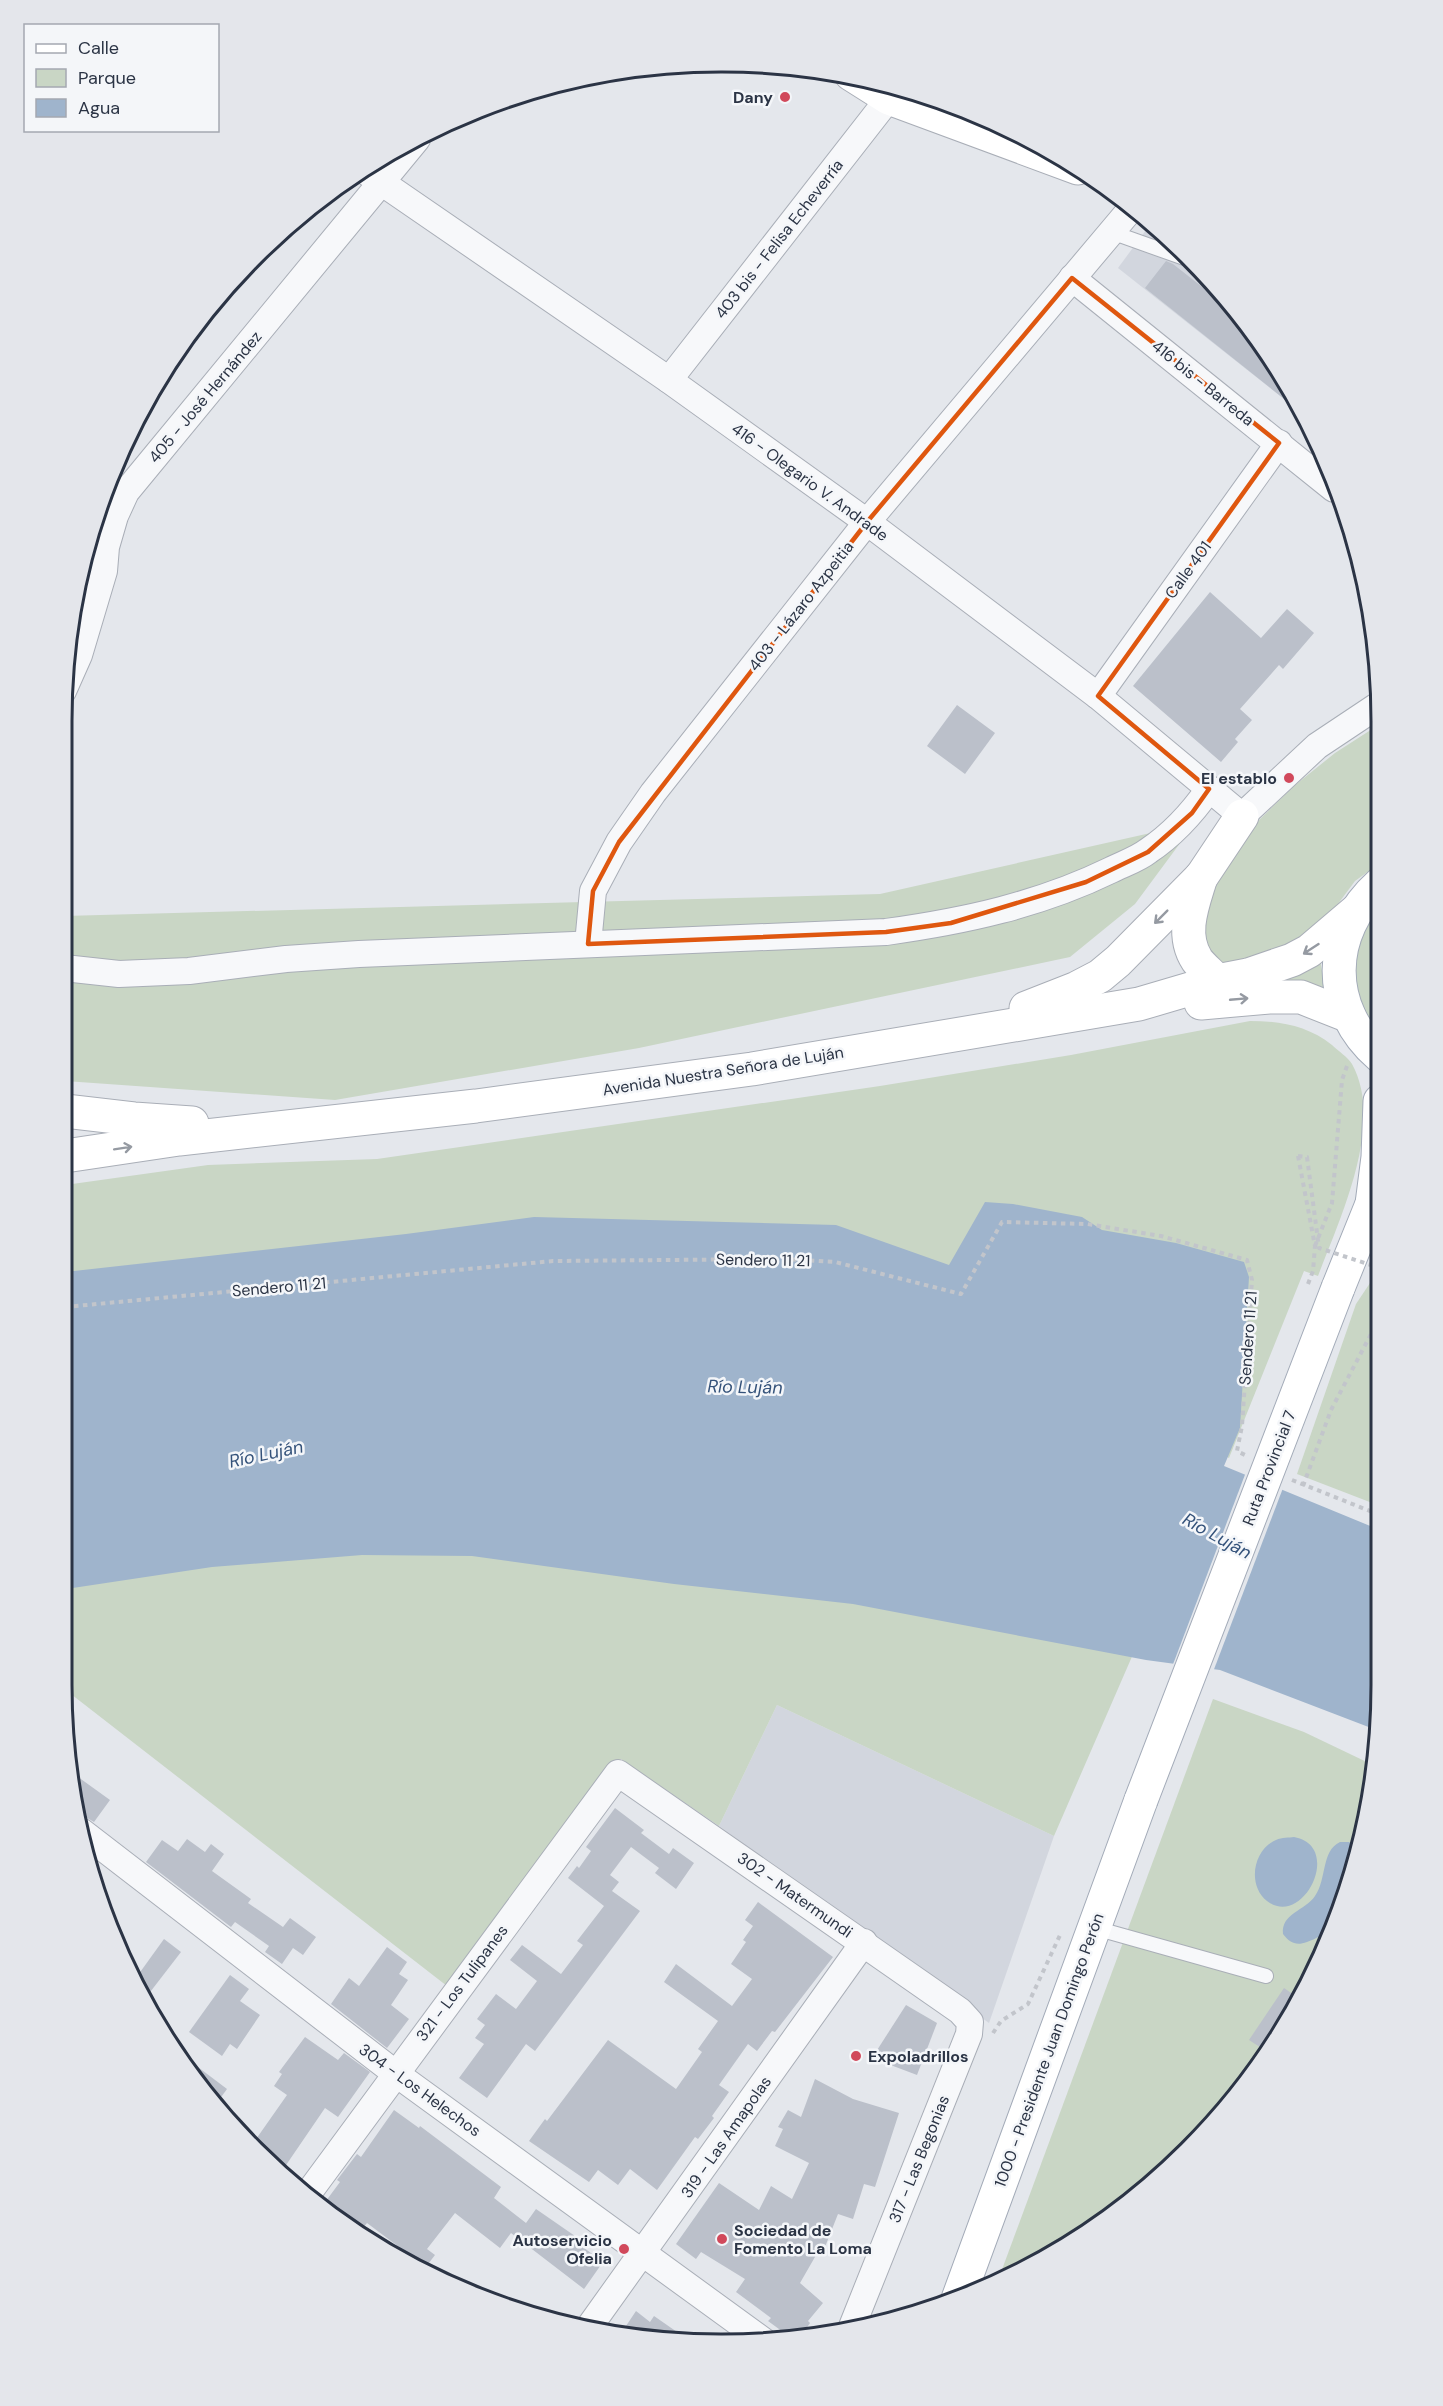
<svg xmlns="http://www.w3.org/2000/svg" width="1443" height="2406" viewBox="0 0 1443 2406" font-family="'DM Sans',sans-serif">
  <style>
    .built { fill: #d2d6de }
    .green { fill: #c9d6c5 }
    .water { fill: #9fb4cc }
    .pier { fill: #e4e7ec }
    .building { fill: #bbc0ca }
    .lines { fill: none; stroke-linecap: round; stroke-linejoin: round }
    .lane-casing { stroke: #a9aeb7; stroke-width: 16 }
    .street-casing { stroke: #a9aeb7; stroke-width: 28 }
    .secondary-casing { stroke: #a9aeb7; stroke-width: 35 }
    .primary-casing { stroke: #a3abb8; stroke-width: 35 }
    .path { stroke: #c2c5cb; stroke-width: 4; stroke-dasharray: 4.5 4.5; stroke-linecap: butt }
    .lane { stroke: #f7f8fa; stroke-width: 14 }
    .street { stroke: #f7f8fa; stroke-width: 26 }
    .secondary { stroke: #fff; stroke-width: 33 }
    .primary { stroke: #fff; stroke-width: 33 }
    .primary-bridge-casing { stroke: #a3abb8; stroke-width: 35; stroke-linecap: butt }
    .path-bridge { stroke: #c2c5cb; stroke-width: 4; stroke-dasharray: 4.5 4.5; stroke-linecap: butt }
    .primary-bridge { stroke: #fff; stroke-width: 33 }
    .oneway { stroke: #959aa2 }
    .marked { fill: none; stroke: #df570f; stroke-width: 4.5; stroke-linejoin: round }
    .poi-dot { fill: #d1495b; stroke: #f4f6f9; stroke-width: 2 }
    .labels { text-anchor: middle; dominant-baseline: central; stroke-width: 5; stroke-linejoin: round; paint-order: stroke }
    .poi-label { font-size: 16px; font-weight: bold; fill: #2b3445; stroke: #f4f6f9; text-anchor: end }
    .street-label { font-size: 16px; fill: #2b3445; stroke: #f4f6f9 }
    .water-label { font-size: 18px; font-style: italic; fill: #34527a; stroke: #f4f6f9 }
    .rim { fill: none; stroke: #2b3445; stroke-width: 3 }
  </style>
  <rect width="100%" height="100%" fill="#e4e7ec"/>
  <!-- built -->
  <g class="built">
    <path d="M1149 226 1217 286 1293 392 1303 414 1118 268Z"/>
    <path d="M777 1705 1054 1836 989 2023 719 1826Z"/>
  </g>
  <!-- green -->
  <g class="green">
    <path d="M1380 724V863L1355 881 1326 920 1310 937 1223 967 1193 928 1197 909 1257 822 1294 786 1335 753Z"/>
    <path d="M1195 823 1135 904 1070 957 639 1048 335 1100 65 1081 64 916 880 894Z"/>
    <path d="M1380 896V1044L1348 986 1370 906Z"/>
    <path d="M1320 960 1325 987 1318 989 1248 980Z"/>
    <path d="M1250 1021C1280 1021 1308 1026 1332 1045 1338 1051 1348 1057 1352 1064 1385 1124 1340 1218 1318 1276L1304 1271 1229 1458 1127 1398 66 1430 65 1185 208 1165 377 1159 880 1086 1071 1055Z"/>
    <path d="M1380 1268V1506L1297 1474 1356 1304Z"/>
    <path d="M333 1527 1157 1599 1054 1836 777 1705 719 1826 621 1759 447 1986 67 1691 66 1564Z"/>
    <path d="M1213 1699 1304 1732 1373 1765 1346 1897 1270 2051 1188 2151 1123 2208 1014 2276 997 2283Z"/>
  </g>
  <!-- water -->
  <g class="water">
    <path d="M985 1202 1013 1204 1082 1217 1102 1230 1176 1243 1244 1262 1249 1277 1240 1428 1224 1466 1380 1530 1379 1731 1220 1670 1146 1660 853 1604 674 1584 472 1556 362 1555 212 1567 66 1589 65 1272 406 1234 534 1217 836 1225 949 1265Z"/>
    <path d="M1294 1837C1344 1846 1303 1929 1267 1901 1247 1885 1253 1850 1276 1840 1282 1837 1289 1838 1294 1837Z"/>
    <path d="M1340 1842H1349L1356 1848C1351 1874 1348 1906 1331 1928 1326 1934 1315 1939 1307 1942 1296 1946 1290 1943 1283 1934 1281 1913 1305 1911 1315 1896 1327 1879 1321 1851 1340 1842Z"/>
  </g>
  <!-- pier -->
  <path class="pier" d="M1246 1472 1283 1488 1213 1672 1172 1667Z"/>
  <!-- building -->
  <g class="building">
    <path d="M1166 261 1173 264 1220 301 1224 295 1293 392 1303 414 1145 288Z"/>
    <path d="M1210 592 1261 638 1287 609 1314 633 1283 669 1279 665 1240 709 1252 720 1235 739 1238 742 1221 762 1133 686Z"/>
    <path d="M957 705 995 733 965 774 927 746Z"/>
    <path d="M67 1769 110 1800 94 1822 84 1816 78 1817Z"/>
    <path d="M615 1808 644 1830 641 1833 669 1854 673 1848 694 1863 676 1889 655 1873 659 1868 631 1847 610 1875 619 1882 612 1891 640 1911 535 2051 526 2044 487 2098 459 2078 484 2044 475 2038 485 2025 477 2019 496 1994 516 2009 537 1981 510 1960 522 1945 561 1974 583 1945 577 1941 604 1906 568 1878 577 1866 579 1868 591 1851 586 1847Z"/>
    <path d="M187 1839 205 1852 211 1844 224 1854 212 1871 251 1899 248 1903 283 1927 290 1918 316 1937 303 1955 293 1948 282 1964 265 1952 269 1946 235 1922 231 1927 146 1862 162 1840 178 1851Z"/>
    <path d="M758 1902 833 1957 775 2032 772 2031 757 2051 748 2044 719 2085 729 2092 712 2116 714 2118 698 2139 695 2137 657 2190 630 2169 618 2185 598 2170 589 2182 529 2141 545 2119 547 2121 608 2040 676 2089 702 2052 698 2049 718 2021 664 1982 676 1964 732 2006 752 1979 731 1964 746 1942 743 1940 753 1926 745 1920Z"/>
    <path d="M164 1939 181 1952 144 2000 133 1982Z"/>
    <path d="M387 1947 407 1962 399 1974 408 1980 391 2005 409 2019 387 2048 331 2004 349 1978 359 1986Z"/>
    <path d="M230 1975 249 1989 240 2001 260 2015 237 2049 230 2044 222 2056 189 2032Z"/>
    <path d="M1284 1988 1297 1997 1269 2053 1249 2040Z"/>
    <path d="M906 2005 937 2023 917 2075 872 2058Z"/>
    <path d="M305 2037 338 2060 344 2053 370 2072 338 2117 325 2108 282 2171 254 2142 287 2095 274 2086 282 2074 279 2072Z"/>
    <path d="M182 2055 227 2089 216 2104 198 2086 180 2058Z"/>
    <path d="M815 2079 853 2099 899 2113 875 2187 864 2184 853 2219 838 2214 823 2252 819 2250 800 2283 823 2303 808 2321 810 2323 799 2339 794 2340 768 2321 771 2318 736 2292 745 2279 701 2252 696 2259 676 2244 719 2183 759 2210 771 2186 792 2199 809 2163 775 2146 783 2129 778 2127 788 2110 801 2117Z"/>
    <path d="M394 2110 419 2128 420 2126 501 2187 494 2198 526 2223 536 2209 575 2236 572 2239 603 2262 584 2289 511 2233 500 2248 455 2213 427 2249 435 2255 422 2272 393 2254 399 2247 367 2223 359 2233 320 2209 340 2182 337 2180 357 2154 361 2157Z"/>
    <path d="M636 2311 650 2322 654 2316 690 2341 633 2336 624 2329Z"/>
  </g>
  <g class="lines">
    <!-- lane casing -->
    <g class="lane-casing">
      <g id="lane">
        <path d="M1111 232 1187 259"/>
        <path d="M1095 1928 1266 1976"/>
      </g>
    </g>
    <!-- street casing -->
    <g class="street-casing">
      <g id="street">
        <path d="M362 169 669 380 867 522 1098 696 1242 816 1317 746 1380 704"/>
        <path d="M1072 278 1334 489"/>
        <path d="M669 380 889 98"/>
        <path d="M63 691 79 655 104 571 106 547 115 516 126 492 417 139"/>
        <path d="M1098 696 1279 443"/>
        <path d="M588 944 593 891 619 842 653 793 867 522 1130 210"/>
        <path d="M64 968 119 974 189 971 286 959 359 954 886 932C965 921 1039 905 1111 870 1123 864 1138 859 1148 851 1172 835 1193 812 1209 789"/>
        <path d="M81 1831 395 2073 765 2342"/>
        <path d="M307 2195 618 1773 960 2011 970 2022 969 2034 851 2329"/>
        <path d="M587 2330 864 1942"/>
      </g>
    </g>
    <!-- secondary casing -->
    <g class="secondary-casing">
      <g id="secondary">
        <path d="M851 74 889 98 1078 168"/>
        <path d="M1201 877C1193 904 1180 934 1197 960 1202 967 1211 974 1217 981"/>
        <path d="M1201 1003 1269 997H1301L1349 1016"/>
        <path d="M1026 1008 1077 988 1100 976 1118 961 1202 876 1242 816"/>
        <path d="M65 1111 134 1119 192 1123"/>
        <path d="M65 1156 179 1139 476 1106 752 1069 1139 1004 1217 981 1248 975 1292 960 1309 951 1356 911"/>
      </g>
    </g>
    <!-- primary casing -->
    <g class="primary-casing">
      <g id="primary">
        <path d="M1380 884C1326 932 1325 1009 1380 1056"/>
        <path d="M1372 1204 1378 1157 1380 1101"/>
        <path d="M1338 1288 1372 1204 1380 1190"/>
        <path d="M958 2299 1141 1800"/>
      </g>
    </g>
    <!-- path -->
    <g class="path">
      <path d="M1298 1156 1315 1246 1313 1271"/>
      <path d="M1315 1246 1332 1203 1342 1080 1348 1063"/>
      <path d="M65 1307 553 1261 781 1259 835 1262 961 1294 1002 1222 1087 1224 1161 1236 1247 1260 1252 1280 1242 1426 1237 1451 1245 1455"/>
      <path d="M1292 1480 1380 1515"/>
      <path d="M1303 1486 1331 1410 1371 1334 1380 1322"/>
      <path d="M993 2033 1001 2021 1028 2004 1061 1933"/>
    </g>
    <!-- lane -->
    <use href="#lane" class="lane"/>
    <!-- street -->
    <use href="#street" class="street"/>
    <!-- secondary -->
    <use href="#secondary" class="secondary"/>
    <!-- primary -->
    <use href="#primary" class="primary"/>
    <!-- primary-bridge casing -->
    <g class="primary-bridge-casing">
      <path id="primary-bridge" d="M1141 1800 1338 1288"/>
    </g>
    <!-- path-bridge -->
    <g class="path-bridge">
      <path d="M1298 1156 1307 1157 1319 1248 1380 1268"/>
      <path d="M1308 1284 1313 1271"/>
    </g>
    <!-- primary-bridge -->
    <use href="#primary-bridge" class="primary-bridge"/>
  </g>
  <!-- one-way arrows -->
  <defs><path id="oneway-shaft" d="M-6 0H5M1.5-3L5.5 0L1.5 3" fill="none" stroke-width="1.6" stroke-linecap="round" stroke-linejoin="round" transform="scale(1.5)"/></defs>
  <g class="oneway">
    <use href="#oneway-shaft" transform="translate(1161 917) rotate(135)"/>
    <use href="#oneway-shaft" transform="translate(1311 949) rotate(147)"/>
    <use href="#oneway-shaft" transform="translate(1239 999) rotate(-5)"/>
    <use href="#oneway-shaft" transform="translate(123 1148) rotate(-9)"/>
  </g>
  <!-- marked area -->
  <path class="marked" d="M1072 278 1279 443 1098 696 1209 789 1192 813 1148 852 1086 882 951 923 886 932 588 944 593 891 619 842 867 522Z"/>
  <!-- markers -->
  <g class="poi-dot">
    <circle cx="785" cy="97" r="6"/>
    <circle cx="1289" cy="778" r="6"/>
    <circle cx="856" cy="2056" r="6"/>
    <circle cx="722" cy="2239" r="6"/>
    <circle cx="624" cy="2249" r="6"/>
  </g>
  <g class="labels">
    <!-- poi labels -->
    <g class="poi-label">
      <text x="773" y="97">Dany</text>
      <text x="1277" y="778">El establo</text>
      <text x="868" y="2056" text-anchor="start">Expoladrillos</text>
      <text x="734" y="2230" text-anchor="start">Sociedad de<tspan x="734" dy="18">Fomento La Loma</tspan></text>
      <text x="612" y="2240">Autoservicio<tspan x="612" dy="18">Ofelia</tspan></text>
    </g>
    <!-- street labels -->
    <g class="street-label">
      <text transform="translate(779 239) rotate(-52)">403 bis - Felisa Echeverría</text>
      <text transform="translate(1203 383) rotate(39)">416 bis - Barreda</text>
      <text transform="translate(205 397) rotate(-50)">405 - José Hernández</text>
      <text transform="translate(810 482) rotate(36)">416 - Olegario V. Andrade</text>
      <text transform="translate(1188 570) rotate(-54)">Calle 401</text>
      <text transform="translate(801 606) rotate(-52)">403 - Lázaro Azpeitia</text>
      <text transform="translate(723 1071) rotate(-9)">Avenida Nuestra Señora de Luján</text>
      <text transform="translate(763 1260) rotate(1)">Sendero 11 21</text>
      <text transform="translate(279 1287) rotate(-5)">Sendero 11 21</text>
      <text transform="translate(1248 1338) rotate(-86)">Sendero 11 21</text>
      <text transform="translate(1269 1468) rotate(-69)">Ruta Provincial 7</text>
      <text transform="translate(795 1895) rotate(35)">302 - Matermundi</text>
      <text transform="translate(462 1983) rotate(-53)">321 - Los Tulipanes</text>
      <text transform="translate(1049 2050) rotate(-70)">1000 - Presidente Juan Domingo Perón</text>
      <text transform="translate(420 2090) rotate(36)">304 - Los Helechos</text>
      <text transform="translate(726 2137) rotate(-55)">319 - Las Amapolas</text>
      <text transform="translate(919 2159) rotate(-68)">317 - Las Begonias</text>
    </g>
    <!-- water labels -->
    <g class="water-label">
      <text transform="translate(745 1387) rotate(1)">Río Luján</text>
      <text transform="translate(266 1454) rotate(-12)">Río Luján</text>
      <text transform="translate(1217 1536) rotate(29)">Río Luján</text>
    </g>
  </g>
  <!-- crop -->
  <path d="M0 0H1443V2406H0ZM721 72H722A649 649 0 0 1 1371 721V1685A649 649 0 0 1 722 2334H721A649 649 0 0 1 72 1685V721A649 649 0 0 1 721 72Z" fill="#e4e6eb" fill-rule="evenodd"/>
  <path class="rim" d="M721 72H722A649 649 0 0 1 1371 721V1685A649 649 0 0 1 722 2334H721A649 649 0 0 1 72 1685V721A649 649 0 0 1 721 72Z"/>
  <!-- legend -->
  <rect x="24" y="24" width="195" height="108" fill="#f4f6f9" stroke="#a4a8b1" stroke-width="1.5"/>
  <rect x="36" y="44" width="30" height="9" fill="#ffffff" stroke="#a4a8b1" stroke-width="1.5"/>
  <text x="78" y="54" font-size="18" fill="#2b3445">Calle</text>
  <rect x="36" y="69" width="30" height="18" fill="#c9d6c5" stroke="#a4a8b1" stroke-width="1.5"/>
  <text x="78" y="84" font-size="18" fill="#2b3445">Parque</text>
  <rect x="36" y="99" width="30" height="18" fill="#9fb4cc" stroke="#a4a8b1" stroke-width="1.5"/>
  <text x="78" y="114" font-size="18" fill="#2b3445">Agua</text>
</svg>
